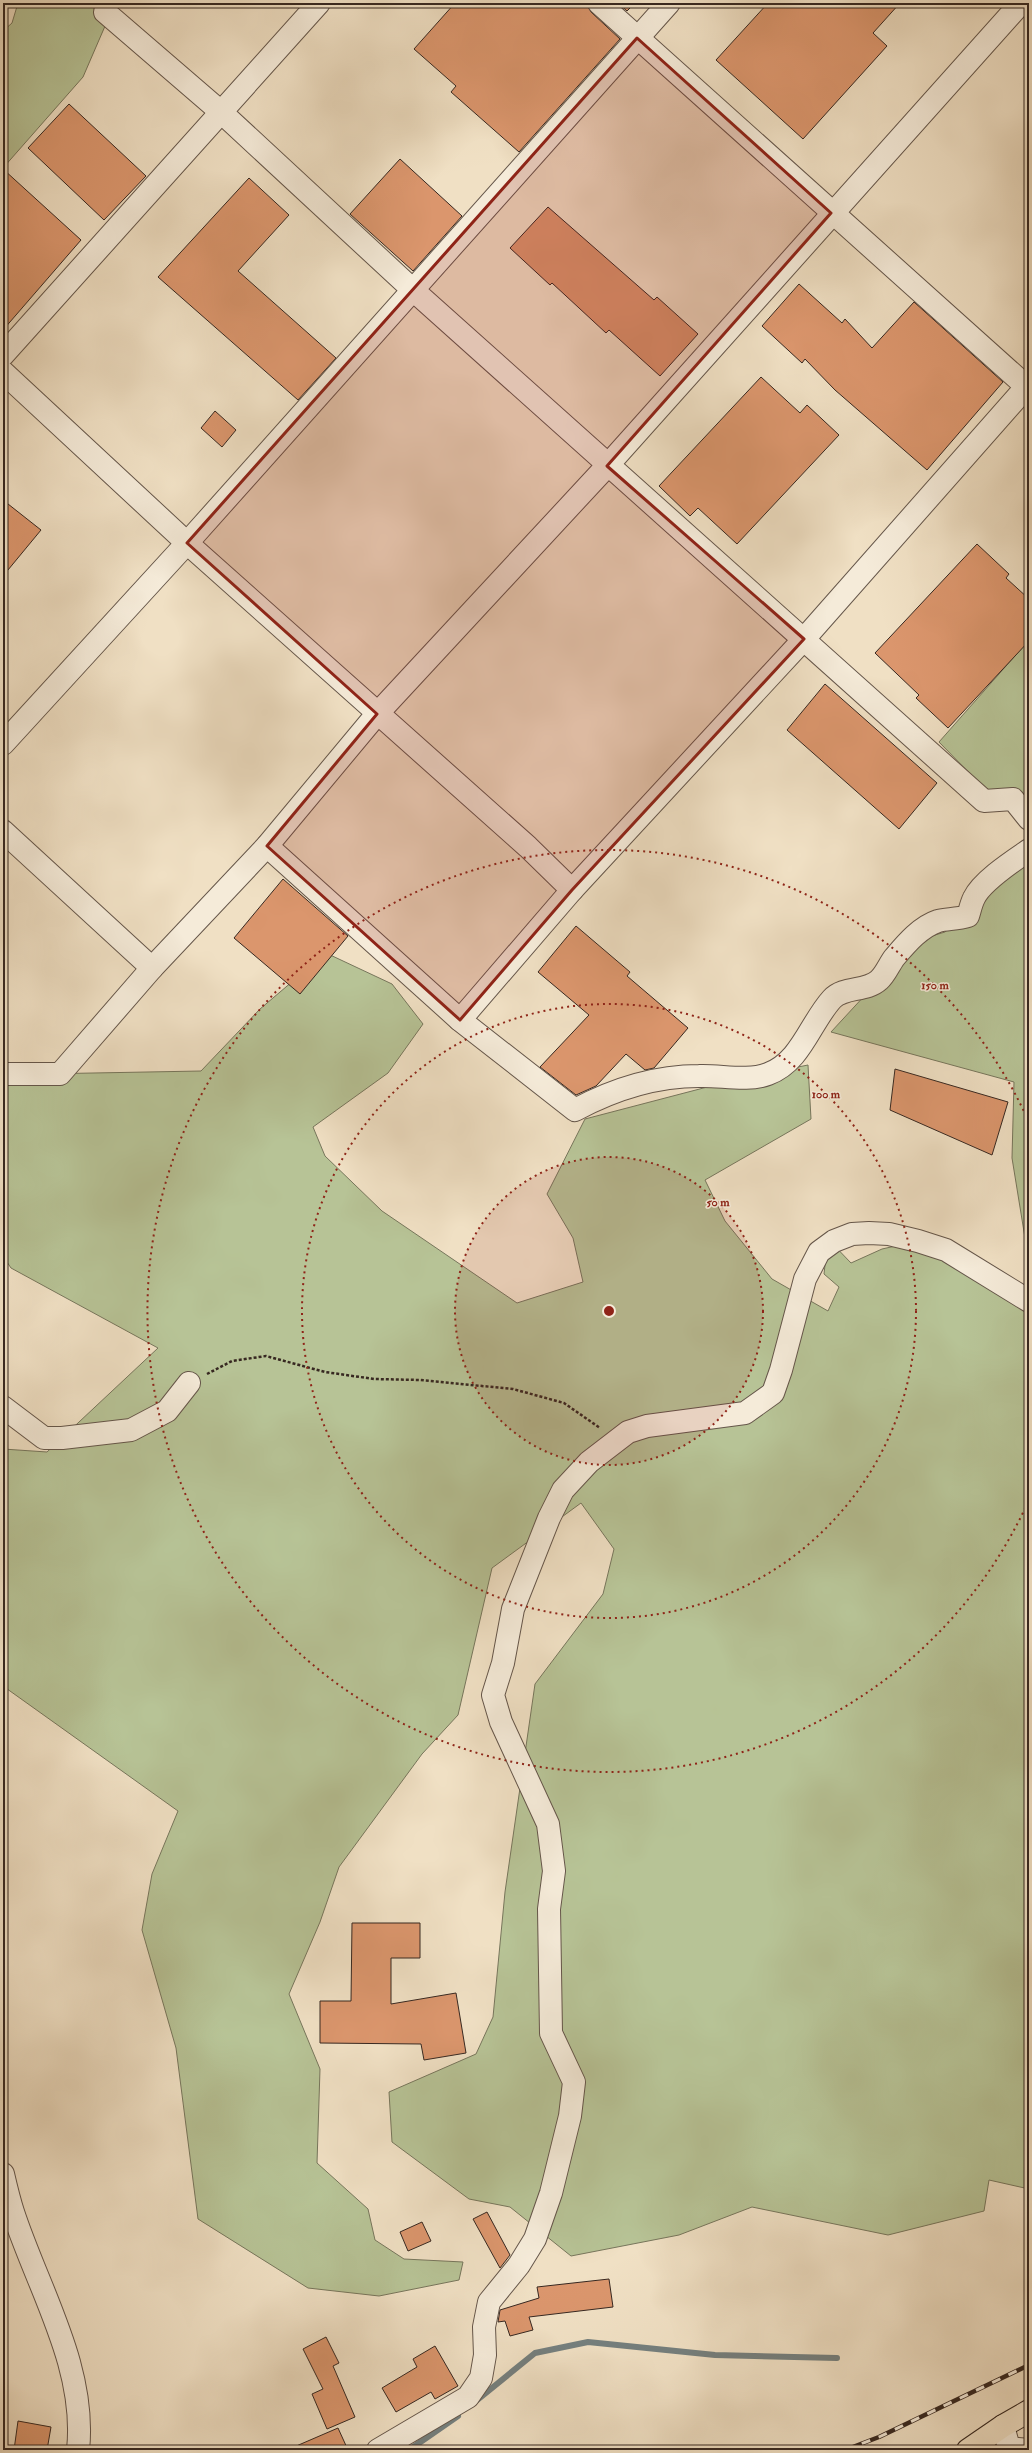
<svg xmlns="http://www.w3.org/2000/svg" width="1032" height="2453" viewBox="0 0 1032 2453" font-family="'IM FELL Double Pica',serif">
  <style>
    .green { fill: #b7c396; stroke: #77765c }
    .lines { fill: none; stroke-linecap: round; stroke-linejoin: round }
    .stream { stroke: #75807f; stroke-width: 6 }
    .building { fill: #db966d; stroke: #372821 }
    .minor-casing { stroke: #65564a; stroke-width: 24 }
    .highway-casing { stroke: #372821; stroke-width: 24 }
    .path { stroke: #372821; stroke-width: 2.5; stroke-dasharray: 3 2; stroke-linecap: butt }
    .minor { stroke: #f5ebd9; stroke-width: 22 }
    .highway { stroke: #f0e0c4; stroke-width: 22 }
    .rail-casing { stroke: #372821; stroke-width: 4.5 }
    .rail { stroke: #f5ebd9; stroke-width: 3; stroke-dasharray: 9; stroke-linecap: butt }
    .marked { fill: #8f2418; fill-opacity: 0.2; stroke: #8f2418; stroke-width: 3; stroke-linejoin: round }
    .ring { fill: none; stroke: #8f2418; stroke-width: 2; stroke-dasharray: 2 4 }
    .centre { fill: #8f2418; stroke: #f5ebd9; stroke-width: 2 }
    .ring-label { font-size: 12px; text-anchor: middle; font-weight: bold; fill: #8f2418; stroke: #f5ebd9; stroke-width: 3; stroke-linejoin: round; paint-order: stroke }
  </style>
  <rect width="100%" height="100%" fill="#f0e0c4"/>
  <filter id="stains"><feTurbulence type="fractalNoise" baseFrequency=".005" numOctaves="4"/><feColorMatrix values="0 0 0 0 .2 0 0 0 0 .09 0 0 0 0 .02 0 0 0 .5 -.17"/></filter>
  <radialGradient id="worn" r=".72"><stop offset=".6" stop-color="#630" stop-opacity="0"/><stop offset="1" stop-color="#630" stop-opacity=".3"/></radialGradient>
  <!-- green -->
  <g class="green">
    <path d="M18 3H115L83 77 3 168V31L12 23Z"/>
    <path d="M1029 640V803L1022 792 987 791 939 742Z"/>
    <path d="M1029 857V1240L1025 1238 1012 1158 1014 1082 831 1032 915 941 945 932Z"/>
    <path d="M326 953 392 984 423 1024 388 1073 313 1127 325 1156 382 1211 517 1303 583 1282 573 1238 547 1194 585 1119 734 1080 808 1065 811 1119 705 1180 725 1221 772 1279 828 1311 839 1287 824 1274 828 1239 851 1263 882 1249 909 1243 1029 1305V2189L989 2180 984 2211 888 2235 752 2207 679 2235 571 2256 510 2207 469 2199 392 2142 389 2092 476 2054 493 2017 505 1892 535 1684 603 1594 614 1549 581 1503 492 1568 458 1715 422 1754 339 1867 320 1922 289 1994 320 2069 317 2163 368 2209 375 2240 404 2259 463 2262 459 2280 379 2296 308 2288 198 2219 176 2048 142 1930 152 1874 178 1811 3 1686V1449L47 1452 158 1348 11 1268 3 1256V1083L39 1074 201 1071 260 1009Z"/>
  </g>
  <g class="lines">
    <!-- stream -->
    <g class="stream">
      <path d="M476 2401 535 2353 588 2342 715 2355 837 2358"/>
      <path d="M409 2450 458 2416"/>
    </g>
  </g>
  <!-- building -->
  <g class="building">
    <path d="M455 3H587L591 12 620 39 519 152 451 92 456 86 414 49Z"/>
    <path d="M618 3H635L627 11Z"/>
    <path d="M768 3H900L873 33 887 46 803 139 716 60Z"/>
    <path d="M69 104 146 176 104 220 28 148Z"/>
    <path d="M400 159 462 216 413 271 350 214Z"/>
    <path d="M3 169 81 240 3 330Z"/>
    <path d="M249 178 289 215 238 271 336 358 298 400 158 277Z"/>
    <path d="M548 207 654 300 657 297 698 334 660 376 609 330 606 333 552 283 550 285 510 248Z"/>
    <path d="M799 284 842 323 845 319 872 348 914 302 1003 382 927 470 835 390 805 359 802 363 762 326Z"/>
    <path d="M761 377 800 413 807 405 839 435 737 544 698 508 690 516 659 486Z"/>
    <path d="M215 411 236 430 222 447 201 428Z"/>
    <path d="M3 500 41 530 3 576Z"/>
    <path d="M977 544 1009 574 1006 578 1029 599V641L948 728 916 698 919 695 875 653Z"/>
    <path d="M825 684 937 783 899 829 787 730Z"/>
    <path d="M283 879 348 936 300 994 234 938Z"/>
    <path d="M576 926 630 972 627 976 688 1028 654 1068 645 1070 626 1054 596 1086 576 1095 540 1067 589 1015 538 972Z"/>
    <path d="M895 1069 1008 1102 992 1155 890 1110Z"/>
    <path d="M352 1923H420V1958H391V2004L456 1993 466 2053 424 2060 421 2044 320 2043V2001H351Z"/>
    <path d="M487 2212 510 2255 500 2268 473 2219Z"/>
    <path d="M422 2222 431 2241 408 2251 400 2232Z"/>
    <path d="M609 2279 613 2307 529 2317 533 2330 510 2336 505 2321 498 2322 500 2310 539 2298 537 2287Z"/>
    <path d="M326 2337 339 2363 333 2366 355 2417 327 2429 312 2394 323 2389 303 2349Z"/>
    <path d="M435 2346 458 2386 435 2399 431 2392 396 2412 382 2388 417 2367 413 2359Z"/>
    <path d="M18 2421 51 2427 47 2450H14Z"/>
    <path d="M338 2428 348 2450H287Z"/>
  </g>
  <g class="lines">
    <!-- minor casing -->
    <g class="minor-casing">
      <g id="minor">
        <path d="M599 3 1027 387"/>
        <path d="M105 12 221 112 413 290 984 801 1013 799 1029 819"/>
        <path d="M3 355 319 3"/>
        <path d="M3 372 187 543 528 847 572 890"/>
        <path d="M3 744 187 543 669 3"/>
        <path d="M3 831 152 968"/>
        <path d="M267 846 460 1020 575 1110C614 1089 654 1076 699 1076 721 1075 747 1082 768 1074 801 1062 810 1023 832 999 844 986 866 992 879 980 885 975 889 965 894 958 906 944 920 927 938 921 947 919 958 919 968 916 970 910 971 904 974 898 982 881 1013 861 1029 850"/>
        <path d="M460 1020 572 890 804 639 1029 384"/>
        <path d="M3 1074H60L152 968 267 846 377 714 607 466 1021 3"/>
        <path d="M3 1407 44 1438H62L131 1430 167 1411 189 1383"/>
        <path d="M3 2174C6 2187 9 2200 13 2212 38 2289 87 2367 78 2450"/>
        <path d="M1003 2426 1009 2448"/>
        <path d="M1009 2448 1029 2450"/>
        <path d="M378 2450 468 2397 481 2378 485 2355 484 2327 489 2302 519 2265 535 2239 551 2193 570 2116 574 2082 551 2033 549 1909 554 1871 548 1824 501 1722 493 1695 503 1663 513 1609 549 1518 563 1490 589 1462 628 1432 647 1426 745 1413 773 1393 781 1370 805 1279 819 1252 834 1241 852 1234 869 1233 889 1234 918 1241 946 1250 1029 1301"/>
      </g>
    </g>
    <!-- highway casing -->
    <g class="highway-casing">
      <path id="highway" d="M968 2450 1003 2426 1029 2411"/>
    </g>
    <!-- path -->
    <path class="path" d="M207 1374 232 1361 266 1356 325 1372 374 1379 420 1380 513 1389 564 1403 600 1428"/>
    <!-- minor -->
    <use href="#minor" class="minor"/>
    <!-- highway -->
    <use href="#highway" class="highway"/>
    <!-- rail casing -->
    <g class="rail-casing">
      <path id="rail" d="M845 2450 879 2437 1029 2365"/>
    </g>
    <!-- rail -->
    <use href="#rail" class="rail"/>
  </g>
  <!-- marked area -->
  <path class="marked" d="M637 38 831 213 607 466 804 639 572 890 460 1020 267 846 377 714 187 543Z"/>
  <!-- distance rings -->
  <circle cx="609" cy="1311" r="154" fill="#8f2418" fill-opacity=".12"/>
  <g class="ring">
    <circle cx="609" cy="1311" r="154"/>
    <circle cx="609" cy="1311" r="307"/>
    <path d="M1028 1502A461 461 0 1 1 1028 1120"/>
  </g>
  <circle cx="609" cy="1311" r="6" class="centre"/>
  <g class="ring-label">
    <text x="935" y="989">150 m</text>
    <text x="826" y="1098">100 m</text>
    <text x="718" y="1206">50 m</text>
  </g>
  <!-- margin -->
  <rect width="1032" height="2453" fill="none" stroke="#f0e0c4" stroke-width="16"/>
  <rect x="4" y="4" width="1024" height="2445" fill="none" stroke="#372821" stroke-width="2"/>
  <rect x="8" y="8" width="1016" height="2437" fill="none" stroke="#372821"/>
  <rect width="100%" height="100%" filter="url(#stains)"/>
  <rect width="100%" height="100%" fill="url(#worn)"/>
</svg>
